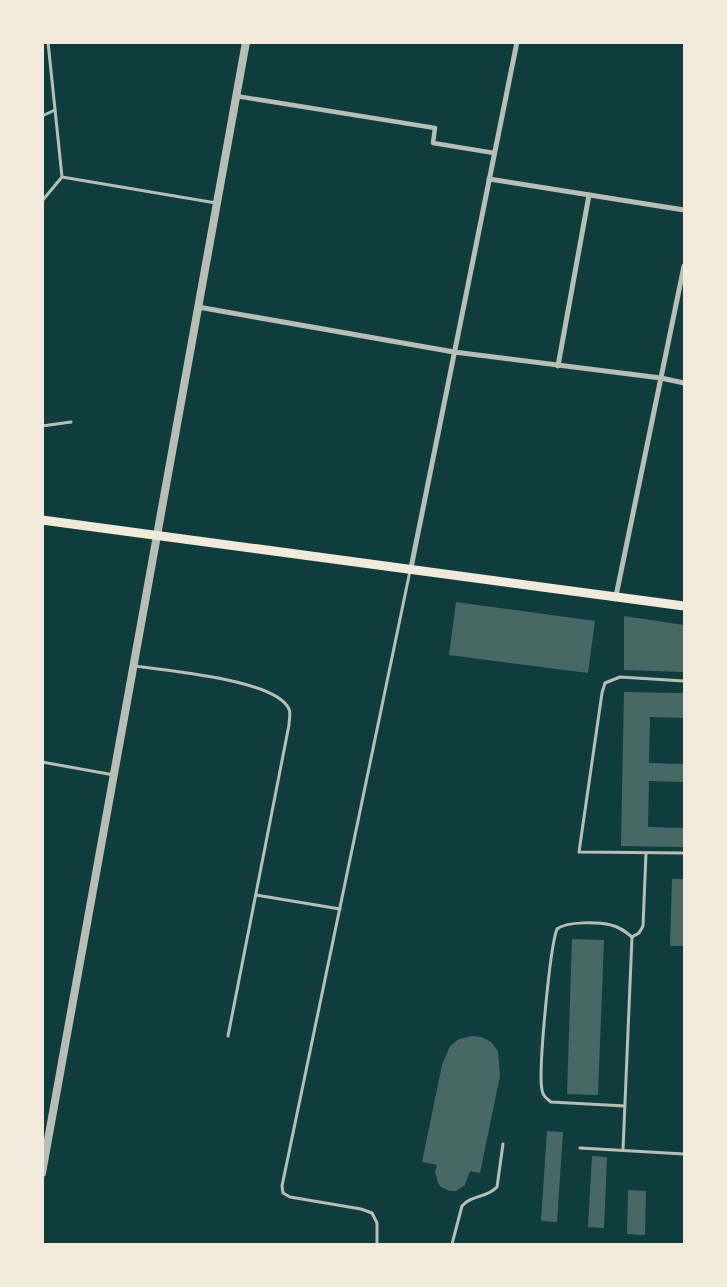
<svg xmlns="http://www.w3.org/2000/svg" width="727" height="1287" viewBox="0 0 727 1287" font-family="Inter,sans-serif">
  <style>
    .building { fill: #486865 }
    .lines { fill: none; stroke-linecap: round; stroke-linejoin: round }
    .service { stroke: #b8beb3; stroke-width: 3 }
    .pedestrian { stroke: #b8beb3; stroke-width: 4.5 }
    .minor { stroke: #b8beb3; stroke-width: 5 }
    .tertiary { stroke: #b8beb3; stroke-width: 8 }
    .secondary { stroke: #f1e9da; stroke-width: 9 }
  </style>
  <rect width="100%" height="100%" fill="#0f3d3e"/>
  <!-- building -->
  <g class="building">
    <path d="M456 602 595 621 588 673 449 655Z"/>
    <path d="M624 616 684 625V672L624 670Z"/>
    <path d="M624 692 684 693V718L650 717 649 763 684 764V782L649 781 648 827 684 828V847L621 846Z"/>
    <path d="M672 879H684V946H670Z"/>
    <path d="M572 939 604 940 598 1095 567 1094Z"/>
    <path d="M472 1036 482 1037 491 1042 498 1051 500 1076 480 1173 470 1171 465 1185 456 1191H450L441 1187 438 1183 435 1172 437 1165 422 1162 442 1065 450 1046 459 1039Z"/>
    <path d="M547 1131 563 1132 557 1222 541 1221Z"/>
    <path d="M592 1156 607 1157 604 1228 588 1227Z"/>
    <path d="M628 1190 646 1191 645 1235 627 1234Z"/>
  </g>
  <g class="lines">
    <!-- service -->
    <g class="service">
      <path d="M42 116 55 110"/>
      <path d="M62 177 216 203"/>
      <path d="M42 201 62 177 48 42"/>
      <path d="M42 426 71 422"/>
      <path d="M135 666C167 671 275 679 289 709 291 713 289 720 289 725L228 1036"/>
      <path d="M684 681 620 677 605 683 602 693 579 852 684 853"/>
      <path d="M42 762 114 775"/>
      <path d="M256 895 340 909"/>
      <path d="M625 1106 551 1102C546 1098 543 1096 542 1090 538 1071 550 947 557 929 567 921 599 922 611 925 620 927 626 932 632 937"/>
      <path d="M580 1148 684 1154"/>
      <path d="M623 1150 632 937 639 933 643 926 646 853"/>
      <path d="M377 1244V1223L372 1213 361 1209 290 1197 283 1193 282 1186 410 571"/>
      <path d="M452 1244 462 1206C471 1195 487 1198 497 1187L503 1144"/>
    </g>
    <!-- pedestrian -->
    <path class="pedestrian" d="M236 96 435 128 433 143 494 153"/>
    <!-- minor -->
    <g class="minor">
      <path d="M489 179 684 210"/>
      <path d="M198 307 454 352 661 378 684 383"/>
      <path d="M558 366 589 195"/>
      <path d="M411 568 517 42"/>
      <path d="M616 596 684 266"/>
    </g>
    <!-- tertiary -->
    <path class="tertiary" d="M42 1173 246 42"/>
    <!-- secondary -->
    <path class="secondary" d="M42 520 684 606"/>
  </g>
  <!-- border -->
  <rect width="727" height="1287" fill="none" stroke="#f1e9da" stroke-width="88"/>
</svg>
